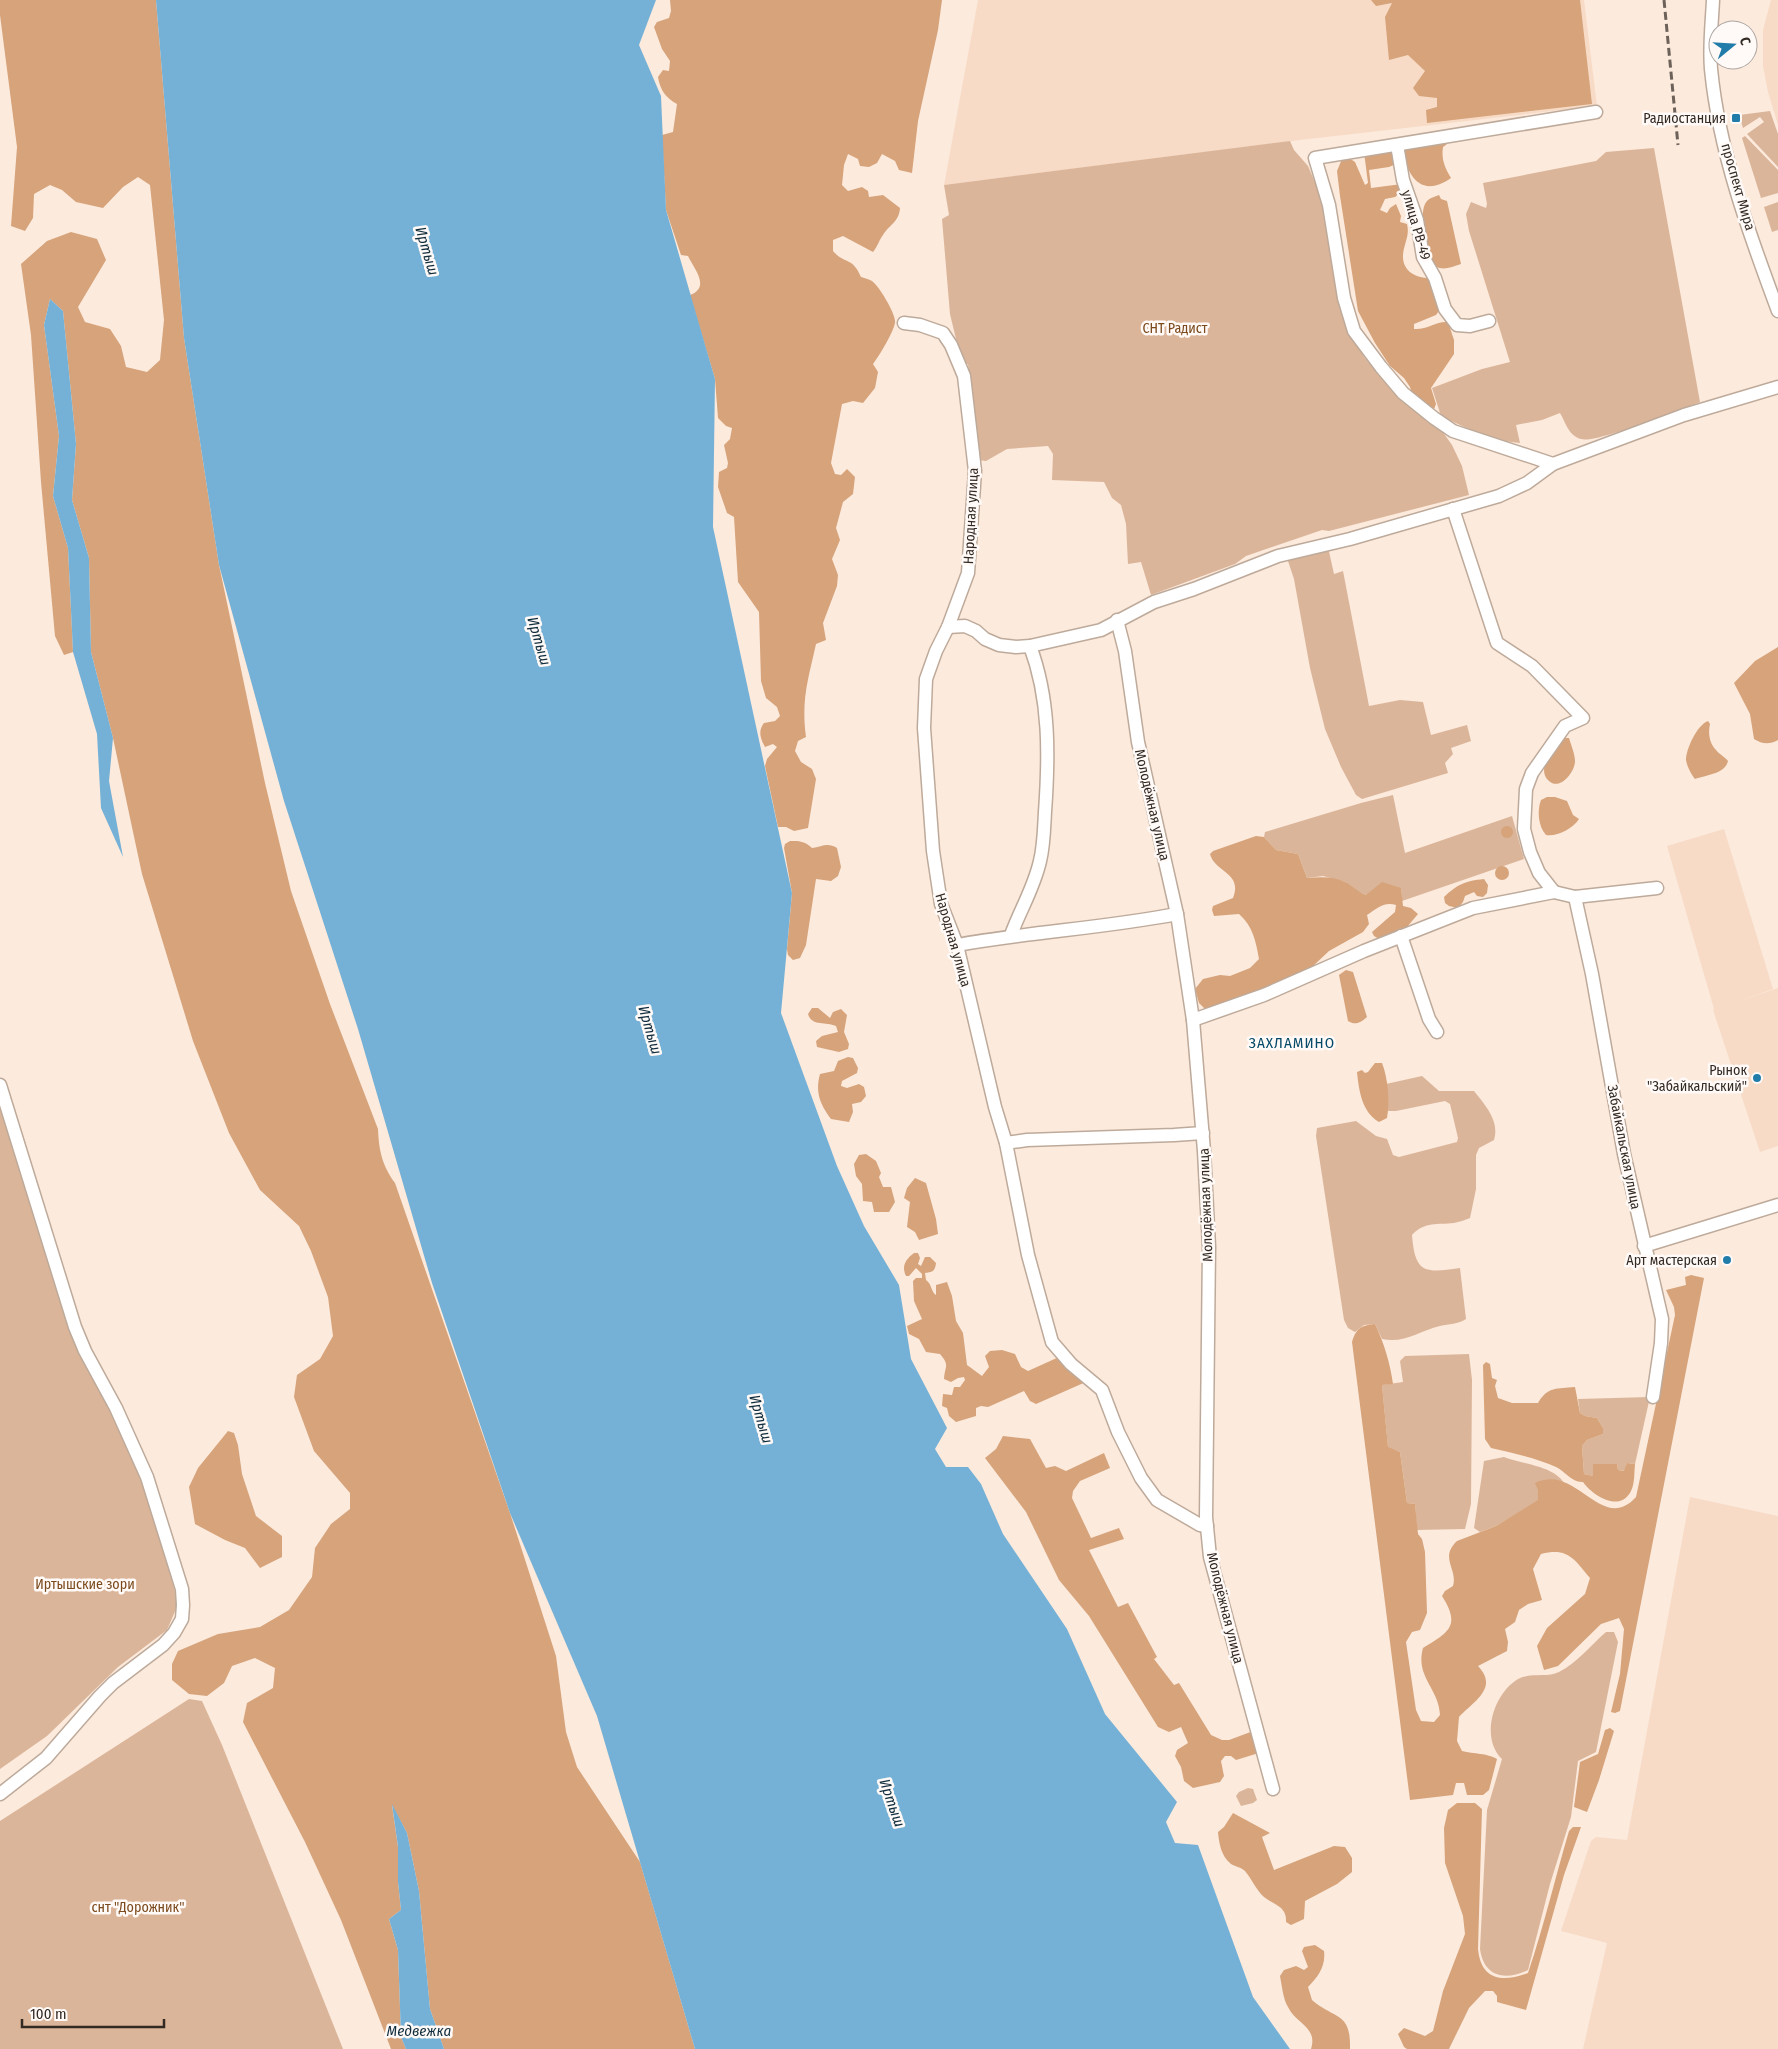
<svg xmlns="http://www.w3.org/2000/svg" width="1778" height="2049" viewBox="0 0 1778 2049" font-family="'Fira Sans Condensed',sans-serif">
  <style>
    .built { fill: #f7dbc6 }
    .green { fill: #dbb599 }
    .forest { fill: #d6a37a }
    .water { fill: #75b1d6 }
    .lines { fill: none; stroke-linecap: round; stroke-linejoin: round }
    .minor-casing { stroke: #beaa9a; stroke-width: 15 }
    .minor { stroke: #fff; stroke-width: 12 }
    .rail { stroke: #6d6259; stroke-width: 3; stroke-dasharray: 8 4; stroke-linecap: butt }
    .poi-dot { fill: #227caa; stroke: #fffaf7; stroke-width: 2 }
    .labels { text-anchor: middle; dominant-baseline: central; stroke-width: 5; stroke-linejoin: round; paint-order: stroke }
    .poi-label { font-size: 14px; fill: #322923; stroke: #fffaf7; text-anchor: end }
    .street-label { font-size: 14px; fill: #322923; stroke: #fffaf7 }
    .park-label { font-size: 14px; fill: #7b491c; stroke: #fffaf7 }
    .water-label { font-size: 15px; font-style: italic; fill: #122e3e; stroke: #fffaf7 }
    .neighbourhood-label { font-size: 15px; letter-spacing: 1px; fill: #054867; stroke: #fffaf7 }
  </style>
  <rect width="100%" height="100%" fill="#fceadd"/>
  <!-- built -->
  <g class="built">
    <path d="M978 0H1584L1597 106 1300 140 944 185Z"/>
    <path d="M1771 0H1778V125L1768 92 1763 66V30Z"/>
    <path d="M1724 829 1773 989 1731 1004 1778 988V1146L1760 1152 1713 1010 1714 1009 1667 846Z"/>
    <path d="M1690 1497 1778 1516V2049H1583L1607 1943 1561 1931 1591 1841 1596 1837 1627 1840Z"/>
  </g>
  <!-- green -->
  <g class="green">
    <path d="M1770 111 1778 134V167L1747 134 1764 122 1760 117 1743 128 1739 115Z"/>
    <path d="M1745 136 1778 170V193L1761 198 1742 138Z"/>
    <path d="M1290 141 1294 150 1308 166 1325 206 1352 333 1364 357 1393 392 1442 431 1452 445 1462 466 1469 495 1329 531 1322 530 1246 556 1235 564 1151 595 1141 562 1128 564 1126 524 1121 505 1112 498 1104 482 1052 480 1053 454 1048 446 1007 449 986 461 978 460 968 364H962L950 314 942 219 949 215 944 185Z"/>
    <path d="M1654 148 1700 402C1681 409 1596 444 1581 439 1568 435 1566 423 1560 413L1542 420 1516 425 1520 443C1492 441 1466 428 1441 416L1432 388 1482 369 1510 362 1469 231 1466 214 1471 202 1486 208 1487 204 1483 183 1596 161 1606 152Z"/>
    <path d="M1778 202V230L1772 232 1764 207Z"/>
    <path d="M1328 547 1334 574 1343 571 1369 706 1400 700 1423 702 1431 735 1467 725 1471 741 1451 748 1453 754 1445 763 1448 773 1362 799 1356 795 1341 767 1325 729 1310 668 1294 579 1287 558Z"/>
    <path d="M1393 795 1405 853 1512 816 1524 859 1402 901 1401 888 1366 895 1357 892 1345 882 1323 876 1307 878 1298 854 1276 850 1264 837 1265 832 1361 803Z"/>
    <path d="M1422 1076 1439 1091H1474C1485 1105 1500 1121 1494 1140L1479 1148 1476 1155V1189L1470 1218C1465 1220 1459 1222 1454 1223 1438 1225 1425 1221 1412 1235 1415 1274 1425 1273 1460 1268L1466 1319C1458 1324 1449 1324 1440 1326 1419 1331 1404 1344 1382 1339L1375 1324 1364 1325 1355 1332 1348 1328 1344 1320 1316 1136 1317 1128 1356 1121 1376 1136 1387 1139 1393 1155 1399 1157 1457 1142 1458 1138 1450 1104 1445 1101 1396 1111H1388L1386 1084Z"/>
    <path d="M0 1100 77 1339 130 1450 157 1527 176 1595V1609L167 1630 118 1667 47 1736 0 1769Z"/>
    <path d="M1469 1354 1472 1380 1471 1504 1465 1529 1417 1530 1415 1504 1407 1503 1400 1452 1388 1448 1382 1385 1403 1382 1400 1361 1405 1356Z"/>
    <path d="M1650 1397 1635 1464 1627 1463 1625 1471 1618 1470 1617 1464H1593V1476L1584 1474 1582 1446 1587 1440 1603 1434V1428L1597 1418 1585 1416 1580 1413 1578 1399Z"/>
    <path d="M1504 1457C1522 1464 1557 1466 1565 1485L1496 1526 1480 1532 1474 1528 1484 1461Z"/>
    <path d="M1606 1632H1614L1618 1642 1596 1752 1578 1761 1571 1817 1550 1884 1528 1970C1505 1981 1484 1977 1480 1949L1487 1810 1502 1759C1480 1738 1493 1694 1518 1679 1531 1672 1547 1678 1559 1672 1577 1663 1591 1645 1606 1632Z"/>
    <path d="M189 1699 202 1701 222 1745 343 2049H0V1821Z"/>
    <path d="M1248 1788 1253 1789 1257 1800 1253 1803 1241 1806 1236 1796 1239 1792Z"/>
  </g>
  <!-- forest -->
  <g class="forest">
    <path d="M0 0H156L184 338 219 565 265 783 291 891 330 1004 378 1129C379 1151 382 1165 395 1183L510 1513 556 1656 566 1732 577 1767 640 1862 695 2049H444L430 2009 419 1891 407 1833 392 1805 398 1847V1882L401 1910 389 1919 398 1950 401 2037 406 2049H391L341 1920 305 1842 243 1722 247 1703 273 1688 275 1668 255 1658 232 1666 224 1683 207 1696 189 1694 172 1680V1664L178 1651 218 1634 260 1627 289 1610 312 1577 315 1548 331 1524 350 1509V1493L314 1451 294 1397 297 1375 320 1359 333 1336 328 1297 311 1251 299 1226 260 1190 229 1133 193 1041 142 874 113 738 91 652 89 558 72 500 76 444 63 311 50 299 44 325 59 436 53 496 68 548 73 652 64 655 55 636 41 482 31 335 21 264 47 241 71 232 97 239 106 260 78 307 85 322 110 329 121 346 126 367 147 372 160 360 164 320 150 185 138 177 123 187 103 208 76 202 62 190 50 185 34 194 33 218 25 231 11 226 17 147 0 15Z"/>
    <path d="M670 0H942L938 30 918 121 912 173 899 170 895 161 882 154 877 163 869 167 860 166 858 159 848 154 844 165 842 185 848 191 862 187 868 191 869 197 883 195 900 208C899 222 890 224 883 235 879 240 878 246 873 252L843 236 833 240V251C845 265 852 256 861 277 864 278 869 279 872 281 879 286 896 314 895 322 895 330 878 358 873 364L878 372 875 388 863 403 853 401 842 404 831 463 835 474 841 475 847 469 855 477 853 494 843 502 836 528 840 540 832 559 838 575 837 586 823 623 826 640 816 644C808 680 801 700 806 737L798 741 795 751 801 762 812 769 816 779 808 828 794 831 786 827H778L765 766 767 759 777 747 773 744 765 747C760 738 758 731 764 723L775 721 780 716 777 707 766 698 761 681 759 612 738 582 734 517 727 513 718 487 719 472 727 468 728 463 724 445 730 439 732 428 726 426 718 418 715 379 690 295C711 287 694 269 688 256L681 255 666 210 662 135 673 132 677 104C666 98 660 90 658 77L663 70 669 71 670 61 662 49 654 27 657 22 669 18 671 11Z"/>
    <path d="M1371 0H1580L1592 104 1427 123 1426 110 1437 107V98L1419 96 1413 88 1425 71 1408 55 1389 60 1385 17 1392 3 1376 6Z"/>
    <path d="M1448 139 1447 144 1443 147C1441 159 1445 168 1451 178 1421 199 1407 176 1402 148Z"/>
    <path d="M1394 148 1396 164 1389 167 1369 170 1371 188 1402 184 1401 192 1395 197 1385 199 1380 210 1387 213 1390 208 1396 204 1401 216 1400 222 1407 224C1410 236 1404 243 1403 255 1402 272 1417 279 1432 278L1441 308 1436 315 1414 324V329C1427 330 1436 321 1448 322L1454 340V354L1431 388 1436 404 1434 409 1427 408 1413 397 1410 387 1404 378 1390 366 1375 343 1358 311 1340 196 1337 171 1342 159 1349 158 1355 162 1365 185 1368 183 1364 152Z"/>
    <path d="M1439 195 1441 199 1447 201 1461 264C1449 268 1438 273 1430 260 1427 246 1419 216 1425 204 1428 198 1434 197 1439 195Z"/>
    <path d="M1778 647V740C1769 745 1762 744 1754 739L1750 714 1734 683 1755 661Z"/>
    <path d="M1708 721 1710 724C1708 732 1709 743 1716 750 1720 755 1724 756 1728 761 1725 774 1706 775 1695 779 1691 774 1687 766 1686 760 1686 749 1697 725 1708 721Z"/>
    <path d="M1565 738H1569C1571 745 1575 754 1575 761 1575 772 1560 791 1549 781 1535 769 1554 745 1565 738Z"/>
    <path d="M1547 797H1555L1567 801 1573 815 1579 819C1573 829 1556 837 1546 835 1538 826 1537 810 1541 800Z"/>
    <circle cx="1507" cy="832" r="6"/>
    <path d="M1256 836 1264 837 1276 850 1298 854 1307 878C1320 877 1333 876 1345 882 1352 885 1357 892 1366 895L1382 882 1401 888 1403 906 1411 908 1418 914 1407 927 1381 940 1374 936 1372 932 1395 912 1396 905C1384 901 1376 909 1367 915L1369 924 1363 932 1329 951 1312 967 1264 991 1207 1011 1199 1003 1195 989 1203 979 1220 975 1230 976 1250 968 1259 959C1256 942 1253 926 1239 914L1214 916 1212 910 1213 906 1233 898C1243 872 1215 873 1210 854L1213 851Z"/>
    <path d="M790 841C799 841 805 841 812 848 822 847 827 842 837 848L841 867 838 876 831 881 816 879 806 945 800 958 793 960 788 955 787 949 792 893 784 848 785 844Z"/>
    <circle cx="1502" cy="873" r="7"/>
    <path d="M1484 879 1488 885 1487 893 1483 897 1477 896 1474 892 1465 896 1463 902 1458 908 1449 906 1445 903 1444 897C1458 884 1465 881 1484 879Z"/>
    <path d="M1346 970 1353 972 1367 1017C1361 1022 1356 1026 1348 1021L1339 975Z"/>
    <path d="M812 1008H818L830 1018 833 1012 841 1009 847 1015 844 1032 849 1044 848 1049 839 1052 817 1047 816 1041 822 1036 838 1032 836 1026C825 1021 812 1027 808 1014Z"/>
    <path d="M848 1057 853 1058 858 1068 857 1073 842 1081 841 1086 847 1088 859 1084 864 1087 866 1096 861 1102 852 1104 853 1112 849 1122 831 1119C820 1104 815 1092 820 1074L834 1071 838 1061Z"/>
    <path d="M1375 1063H1382C1388 1078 1390 1102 1387 1118L1379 1122C1362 1112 1359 1091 1357 1072L1362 1070 1365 1073 1368 1072Z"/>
    <path d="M866 1154 876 1161 881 1173 879 1177 883 1187H891L895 1202 889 1212H874L872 1202 863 1201 862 1184 856 1176 854 1164 859 1155Z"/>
    <path d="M915 1178 926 1183 936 1219 938 1234 919 1240 915 1232 907 1227 910 1202 904 1198 907 1188Z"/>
    <path d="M914 1253H918L920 1258 918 1264 921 1266 925 1257H930L936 1263C935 1271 933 1272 925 1273L926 1280C932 1284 931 1292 936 1295V1285L947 1282 952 1296 956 1321 963 1333 967 1365 982 1376 989 1367 985 1356 990 1351 1002 1350 1015 1354 1021 1367 1028 1371 1059 1357 1088 1381 1036 1404 1030 1401 1024 1391 988 1407 981 1406 976 1408V1416L956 1422 949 1416 947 1408 942 1406 943 1394 952 1395 954 1387H960L965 1380 964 1377 958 1378 951 1382 944 1379C945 1365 950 1366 940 1354L926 1352 919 1339 909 1334 907 1326 922 1319 914 1301 913 1281 916 1278H922V1274L916 1268 909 1276H906C901 1266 906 1259 914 1253Z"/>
    <path d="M1691 1275 1704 1278 1620 1711 1615 1713 1611 1712 1620 1674 1624 1629 1619 1618 1601 1624 1558 1666 1544 1670 1537 1646 1547 1628 1585 1594 1590 1578C1574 1559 1568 1547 1541 1554L1533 1569 1542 1600 1528 1604 1519 1610 1515 1622 1505 1629 1508 1642 1507 1651 1478 1666C1499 1688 1474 1701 1459 1717L1457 1741 1462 1751C1474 1754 1487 1753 1497 1759L1489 1790 1483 1795H1467L1464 1783H1456L1453 1795 1410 1800 1352 1342C1356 1329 1361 1325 1375 1324 1384 1343 1390 1363 1393 1384L1382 1385 1388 1447 1400 1452 1407 1503 1415 1504 1418 1534 1422 1539 1425 1552 1427 1613 1420 1630 1412 1632 1406 1642 1416 1710 1421 1721 1434 1722 1440 1715C1439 1688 1415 1677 1423 1648 1449 1632 1461 1626 1442 1596L1445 1591 1453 1586C1458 1569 1439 1558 1457 1541L1496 1526 1538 1500V1490L1535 1483C1576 1462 1602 1535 1636 1497L1675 1315 1674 1307 1666 1290 1686 1285 1685 1277Z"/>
    <path d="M1486 1362 1490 1364 1492 1378 1497 1380 1495 1386 1498 1398 1512 1403H1538C1548 1386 1557 1389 1575 1387L1580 1413 1585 1416 1597 1418 1603 1428V1434L1587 1440 1582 1446 1584 1474 1593 1476V1464H1617L1618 1470 1624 1471 1627 1463 1635 1464C1634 1473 1635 1483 1631 1491 1620 1513 1593 1496 1583 1482 1572 1483 1565 1471 1556 1467 1536 1458 1513 1453 1491 1448L1485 1439 1483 1365Z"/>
    <path d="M228 1431 234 1433 238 1445 242 1474 256 1516 282 1536V1557L260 1568 245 1548 225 1540 195 1524 189 1487 198 1468Z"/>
    <path d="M1003 1436 1030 1439 1046 1468 1055 1466 1066 1471 1104 1453 1110 1468 1080 1481 1073 1491 1072 1498 1091 1538 1119 1528 1124 1539 1089 1550 1118 1607 1128 1603 1157 1657 1154 1659 1174 1685 1179 1683 1211 1735 1222 1740H1229L1256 1730 1262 1752 1236 1760 1231 1756H1225L1221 1761 1224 1776 1220 1782 1193 1788 1184 1781 1181 1767 1175 1756 1177 1750 1188 1743 1181 1727 1169 1732 1158 1727 1089 1616 1059 1580 1026 1512 985 1458 996 1449Z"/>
    <path d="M1610 1728 1614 1731 1599 1780 1587 1812 1574 1807 1580 1762 1598 1754 1605 1730Z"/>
    <path d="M1457 1803H1475L1482 1809 1478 1949C1481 1980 1502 1983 1528 1973 1544 1926 1555 1878 1569 1831L1573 1827H1581L1564 1875 1526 2010 1497 2002V1996L1493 1991H1485L1469 2008 1449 2049H1407L1404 2047 1398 2034 1404 2028 1425 2036 1433 2031 1443 1991 1465 1934 1463 1916 1445 1863 1444 1828 1448 1810Z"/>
    <path d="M1233 1813 1270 1833 1262 1837 1274 1870 1334 1846 1345 1847 1352 1858V1872L1337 1884 1305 1901 1304 1919 1291 1925 1286 1922C1287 1906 1274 1905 1264 1897 1256 1890 1252 1879 1245 1871 1241 1867 1236 1867 1231 1864 1221 1856 1219 1843 1218 1832L1224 1827Z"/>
    <path d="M1315 1945 1324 1951C1326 1966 1318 1977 1308 1987L1312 2000C1335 2020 1351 2011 1350 2049H1311C1318 2027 1296 2024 1288 2007 1283 1999 1282 1986 1280 1976L1284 1970 1296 1966 1304 1970 1308 1967 1302 1951 1304 1947Z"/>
  </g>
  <!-- water -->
  <g class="water">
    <path d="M156 0H656L639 45 661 96 666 210 715 379 713 527 792 893 781 1013 837 1166 864 1226 899 1285 911 1359 947 1428 935 1449 946 1467H968L981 1484 1003 1534 1067 1629 1105 1714 1177 1802 1166 1822 1175 1843 1198 1845 1253 1997 1290 2049H695L597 1716 510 1513 432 1283 358 1029 284 801 219 565 184 338Z"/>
    <path d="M50 299 63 311 76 444 72 500 89 558 91 652 113 738 109 781 123 857 101 808 97 734 73 652 68 548 53 496 59 436 44 325Z"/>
    <path d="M392 1804 407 1833 419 1891 430 2009 444 2049H406L401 2037 398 1950 389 1919 401 1910 398 1882V1847Z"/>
  </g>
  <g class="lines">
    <!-- minor casing -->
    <g class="minor-casing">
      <g id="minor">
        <path d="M1713 0C1712 22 1709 46 1711 69 1719 152 1749 233 1778 311"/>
        <path d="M1397 145 1403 180 1417 220 1423 257 1435 278 1445 309 1457 325 1470 326 1489 321"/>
        <path d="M904 323 920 325 943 333 951 345 964 376 975 471 968 573 948 627 936 651 926 679 924 728 933 851 941 904 957 945 995 1107 1006 1143 1028 1255 1052 1342 1071 1364 1102 1390 1118 1432 1141 1478 1157 1500 1200 1525 1207 1526"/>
        <path d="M1553 464 1453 431 1434 418 1403 393 1381 367 1354 331 1344 298 1329 205 1315 158 1596 112"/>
        <path d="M1453 509 1497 643 1532 666 1583 718 1565 726 1532 773 1526 789 1524 829 1530 852 1539 873 1554 892"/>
        <path d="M1117 620 1125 651 1138 742 1177 914 1193 1020 1204 1151 1209 1247 1206 1517 1210 1557 1273 1789"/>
        <path d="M948 627 965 626 976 631 985 639 999 645 1016 647 1030 646 1101 630 1154 602 1194 589 1278 556 1350 539 1499 496 1527 483 1553 464 1684 415 1778 387"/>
        <path d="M1575 897 1592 974 1624 1154 1662 1319 1661 1343 1653 1397"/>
        <path d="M1011 935C1020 910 1034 888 1040 861 1044 845 1044 828 1045 812 1049 756 1050 699 1030 646"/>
        <path d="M1401 936 1429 1019 1437 1032"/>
        <path d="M957 945C1030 932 1104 928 1177 914"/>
        <path d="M1193 1020 1264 995 1364 951 1473 908 1554 892 1575 897 1657 888"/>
        <path d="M0 1085 75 1327 85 1351 116 1408 147 1477 182 1589 183 1605 182 1619 174 1633 163 1645 113 1683 100 1696 46 1758 0 1794"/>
        <path d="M1006 1143 1027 1140 1174 1135 1203 1133"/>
        <path d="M1644 1246 1778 1205"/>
      </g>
    </g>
    <!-- minor -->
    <use href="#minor" class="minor"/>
    <!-- rail -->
    <path class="rail" d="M1664 0 1678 145"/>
  </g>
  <!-- markers -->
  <g class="poi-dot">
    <rect x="1731" y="113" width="10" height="10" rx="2.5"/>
    <circle cx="1757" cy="1078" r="5"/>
    <circle cx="1727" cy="1260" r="5"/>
  </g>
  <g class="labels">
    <!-- poi labels -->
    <g class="poi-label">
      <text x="1726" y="118">Радиостанция</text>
      <text x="1747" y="1070">Рынок<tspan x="1747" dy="16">"Забайкальский"</tspan></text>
      <text x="1717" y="1260">Арт мастерская</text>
    </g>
    <!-- street labels -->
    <g class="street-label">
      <text transform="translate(1738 187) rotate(74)">проспект Мира</text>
      <text transform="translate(1416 225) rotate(74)">улица РВ-49</text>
      <text transform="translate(971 516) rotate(-87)">Народная улица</text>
      <text transform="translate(1152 805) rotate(77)">Молодёжная улица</text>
      <text transform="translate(953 940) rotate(74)">Народная улица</text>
      <text transform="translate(1624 1147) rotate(79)">Забайкальская улица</text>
      <text transform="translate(1206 1205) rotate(-92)">Молодёжная улица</text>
      <text transform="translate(1225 1608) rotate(76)">Молодёжная улица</text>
    </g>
    <!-- park labels -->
    <g class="park-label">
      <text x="1175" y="328">СНТ Радист</text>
      <text x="85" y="1584">Иртышские зори</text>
      <text x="138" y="1907">снт "Дорожник"</text>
    </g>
    <!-- water labels -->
    <g class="water-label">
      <text transform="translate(427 251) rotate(74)">Иртыш</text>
      <text transform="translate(539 641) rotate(74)">Иртыш</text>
      <text transform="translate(650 1030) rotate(74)">Иртыш</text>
      <text transform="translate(761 1419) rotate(74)">Иртыш</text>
      <text transform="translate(892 1803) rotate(71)">Иртыш</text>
      <text x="419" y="2031">Медвежка</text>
    </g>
    <!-- neighbourhood labels -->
    <g class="neighbourhood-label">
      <text x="1292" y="1043">ЗАХЛАМИНО</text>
    </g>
  </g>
  <!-- north arrow -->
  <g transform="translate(1733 45) rotate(72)"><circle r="24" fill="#fffaf7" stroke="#ada6a2"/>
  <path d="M0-4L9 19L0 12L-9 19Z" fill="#227caa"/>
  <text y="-8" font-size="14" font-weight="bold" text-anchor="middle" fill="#322923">С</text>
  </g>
  <!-- scale -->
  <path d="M22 2019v8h142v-8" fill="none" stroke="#322923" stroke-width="2.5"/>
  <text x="30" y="2019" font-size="15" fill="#322923" stroke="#fffaf7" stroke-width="4" paint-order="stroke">100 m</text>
</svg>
